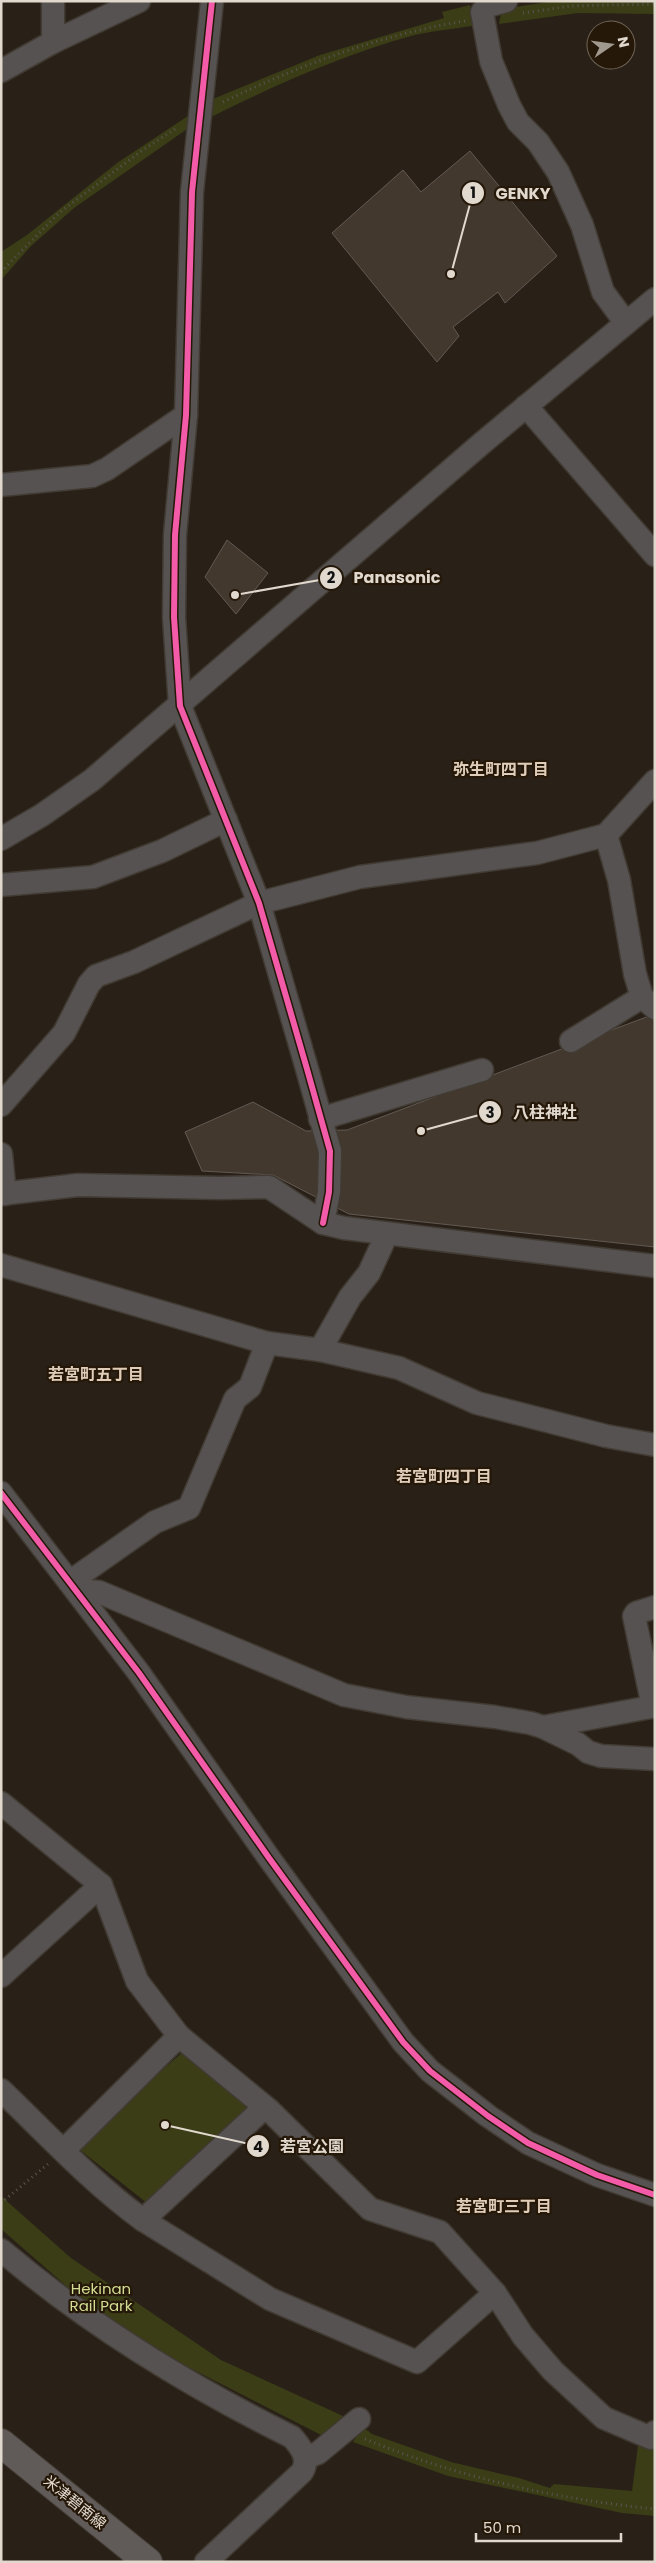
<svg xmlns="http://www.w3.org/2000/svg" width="656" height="2563" viewBox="0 0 656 2563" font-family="Poppins,'Noto Sans JP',sans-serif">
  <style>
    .green { fill: #3a3d16 }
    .building { fill: #43382e; stroke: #625a53 }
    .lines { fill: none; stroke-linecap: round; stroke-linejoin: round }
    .minor-casing { stroke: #413b33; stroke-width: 25 }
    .major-casing { stroke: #413b33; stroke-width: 30 }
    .path { stroke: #595552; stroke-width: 3; stroke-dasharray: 1 4; stroke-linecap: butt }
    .minor { stroke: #565251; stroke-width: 22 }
    .major { stroke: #605a58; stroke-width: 28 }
    .cycleway-casing { stroke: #251808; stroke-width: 9 }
    .cycleway { stroke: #f35aa7; stroke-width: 6 }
    .labels { text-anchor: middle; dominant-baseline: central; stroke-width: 4.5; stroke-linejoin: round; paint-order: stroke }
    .park-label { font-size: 15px; fill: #d3dd93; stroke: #251808 }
    .street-label { font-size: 15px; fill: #e1d8ce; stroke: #251808 }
    .neighbourhood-label { font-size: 16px; font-weight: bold; fill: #dfcdb9; stroke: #251808 }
    .leader { fill: none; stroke: #e1d8ce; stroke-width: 2 }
    .callout-dot { fill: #e1d8ce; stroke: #251808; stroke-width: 2 }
    .mark-label { font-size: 15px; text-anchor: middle; font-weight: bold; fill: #111 }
    .callout-label { font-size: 16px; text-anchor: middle; font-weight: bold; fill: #e1d8ce; stroke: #251808; stroke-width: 4.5; stroke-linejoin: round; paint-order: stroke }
  </style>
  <rect width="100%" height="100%" fill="#292118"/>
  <!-- green -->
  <g class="green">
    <path d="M555 1H655V14L578 13 499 24 502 9Z"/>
    <path d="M470 5 472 26C452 29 431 31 411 36 342 55 273 86 209 118L208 101 320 55 444 18 442 12Z"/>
    <path d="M191 114 190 127 74 208 31 246 1 280V252L27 235 117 163Z"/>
    <path d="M184 2051 253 2104 147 2203 75 2146Z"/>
    <path d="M1 2196 71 2258 221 2360 343 2416 325 2437 188 2367 94 2310 1 2229Z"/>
    <path d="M363 2427 372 2434 451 2462 519 2478 550 2488 554 2484 632 2491 638 2446 655 2441V2516L622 2513 448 2476 353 2442Z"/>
  </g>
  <!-- building -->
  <g class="building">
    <path d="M470 151 557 256 505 303 498 292 453 327 459 336 437 362 332 233 403 170 421 192Z"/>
    <path d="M227 540 268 573 236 614 205 577Z"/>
    <path d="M649 1016 655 1022V1247L349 1214 273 1175 202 1171 185 1132 253 1102 306 1131 347 1130Z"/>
  </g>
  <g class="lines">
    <!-- minor casing -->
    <g class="minor-casing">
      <g id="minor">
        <path d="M212 1 192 192 186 415 175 535 174 617 180 706 259 903 307 1069 330 1151 329 1192 323 1223"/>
        <path d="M506 1 487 6 482 12 491 61 509 105 518 122 538 142 558 172 582 225 603 292 626 323"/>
        <path d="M53 42V1"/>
        <path d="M1 71 53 42 139 1"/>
        <path d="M526 406 655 555"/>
        <path d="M1 485 92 476 107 469 186 415"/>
        <path d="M606 835 619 880 635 974 642 997 655 1008"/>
        <path d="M1 839 42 815 92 780 481 444 655 299"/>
        <path d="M1 885 93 877 162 851 226 820"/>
        <path d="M571 1041 642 997"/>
        <path d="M1 1105 64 1033 89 984 96 976 134 962 259 903 360 877 537 853 606 835 655 781"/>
        <path d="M320 1119 482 1070"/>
        <path d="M1 1154 5 1194"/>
        <path d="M1 1194 78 1185 220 1188 269 1187 323 1223 344 1228 655 1266"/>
        <path d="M1 1265 267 1343 320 1350 399 1368 477 1403 606 1436 655 1445"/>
        <path d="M320 1350 350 1297 369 1273 387 1234"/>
        <path d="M1 1493 139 1673 269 1858 403 2042 430 2071 488 2116 528 2143 597 2175 655 2195"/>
        <path d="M71 1581 155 1522 189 1508 235 1399 250 1387 267 1343"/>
        <path d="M78 1590 99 1592 344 1695 406 1707 495 1717 530 1723 543 1727 578 1744 588 1752 601 1756 655 1759"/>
        <path d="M543 1727 651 1707 652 1702 634 1616 636 1613 655 1607"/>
        <path d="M1 1803 101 1885 137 1981 179 2036 269 2110 370 2209 440 2232 495 2293 523 2336 553 2371 604 2418 651 2438 655 2432"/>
        <path d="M1 1976 101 1885"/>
        <path d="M1 2090C47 2134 91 2182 143 2220L270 2299 417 2362 495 2293"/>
        <path d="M64 2150 179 2036"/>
        <path d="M143 2220 265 2107"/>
        <path d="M1 2250C87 2323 191 2387 292 2437 301 2447 310 2459 302 2472L206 2562"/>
        <path d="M305 2458 318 2453 359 2419"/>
      </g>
    </g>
    <!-- major casing -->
    <g class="major-casing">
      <path id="major" d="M1 2443 148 2562"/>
    </g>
    <!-- path -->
    <g class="path">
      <path d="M523 13 570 6 655 4"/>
      <path d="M223 102C300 65 380 35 465 21"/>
      <path d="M1 272 59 213 143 150 178 127"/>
      <path d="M1 2203 48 2164"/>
      <path d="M365 2439C457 2477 555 2499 655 2509"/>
    </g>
    <!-- minor -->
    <use href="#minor" class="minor"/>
    <!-- major -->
    <use href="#major" class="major"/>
    <!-- cycleway casing -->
    <g class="cycleway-casing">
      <g id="cycleway">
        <path d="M212 1 192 192 186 415 175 535 174 617 180 706 259 903 307 1069 330 1151 329 1192 323 1223"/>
        <path d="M1 1493 139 1673 269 1858 403 2042 430 2071 488 2116 528 2143 597 2175 655 2195"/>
      </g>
    </g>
    <!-- cycleway -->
    <use href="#cycleway" class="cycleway"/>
  </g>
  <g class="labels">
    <!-- park labels -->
    <g class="park-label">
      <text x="101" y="2288">Hekinan<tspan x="101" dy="17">Rail Park</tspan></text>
    </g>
    <!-- street labels -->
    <g class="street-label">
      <text transform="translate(75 2502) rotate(39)">米津碧南線</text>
    </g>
    <!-- neighbourhood labels -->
    <g class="neighbourhood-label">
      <text x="501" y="769">弥生町四丁目</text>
      <text x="96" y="1374">若宮町五丁目</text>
      <text x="444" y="1476">若宮町四丁目</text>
      <text x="504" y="2206">若宮町三丁目</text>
    </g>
  </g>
  <!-- callouts -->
  <path class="leader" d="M451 274L473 193M235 595L331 578M421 1131L490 1112M165 2125L258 2146"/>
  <g class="callout-dot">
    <circle cx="451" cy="274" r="5"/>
    <circle cx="235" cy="595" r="5"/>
    <circle cx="421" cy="1131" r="5"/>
    <circle cx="165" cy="2125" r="5"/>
    <circle cx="473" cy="193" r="12"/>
    <circle cx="331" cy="578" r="12"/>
    <circle cx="490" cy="1112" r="12"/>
    <circle cx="258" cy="2146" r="12"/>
  </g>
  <g class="mark-label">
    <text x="473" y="198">1</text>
    <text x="331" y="583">2</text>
    <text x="490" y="1118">3</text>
    <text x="258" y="2152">4</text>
  </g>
  <g class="callout-label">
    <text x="523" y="199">GENKY</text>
    <text x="397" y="583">Panasonic</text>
    <text x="545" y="1118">八柱神社</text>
    <text x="312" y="2152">若宮公園</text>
  </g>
  <!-- border -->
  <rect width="656" height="2563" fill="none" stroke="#e1d8ce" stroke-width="5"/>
  <!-- north arrow -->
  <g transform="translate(611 45) rotate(77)"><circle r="24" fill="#251808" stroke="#706557"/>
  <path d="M0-4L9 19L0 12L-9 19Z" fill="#a1988e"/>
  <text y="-8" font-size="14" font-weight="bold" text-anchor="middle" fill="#e1d8ce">N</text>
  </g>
  <!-- scale -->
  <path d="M476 2533v8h145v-8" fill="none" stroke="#e1d8ce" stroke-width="2.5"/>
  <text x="483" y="2533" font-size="15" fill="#e1d8ce" stroke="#251808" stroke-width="4" paint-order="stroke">50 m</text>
</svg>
